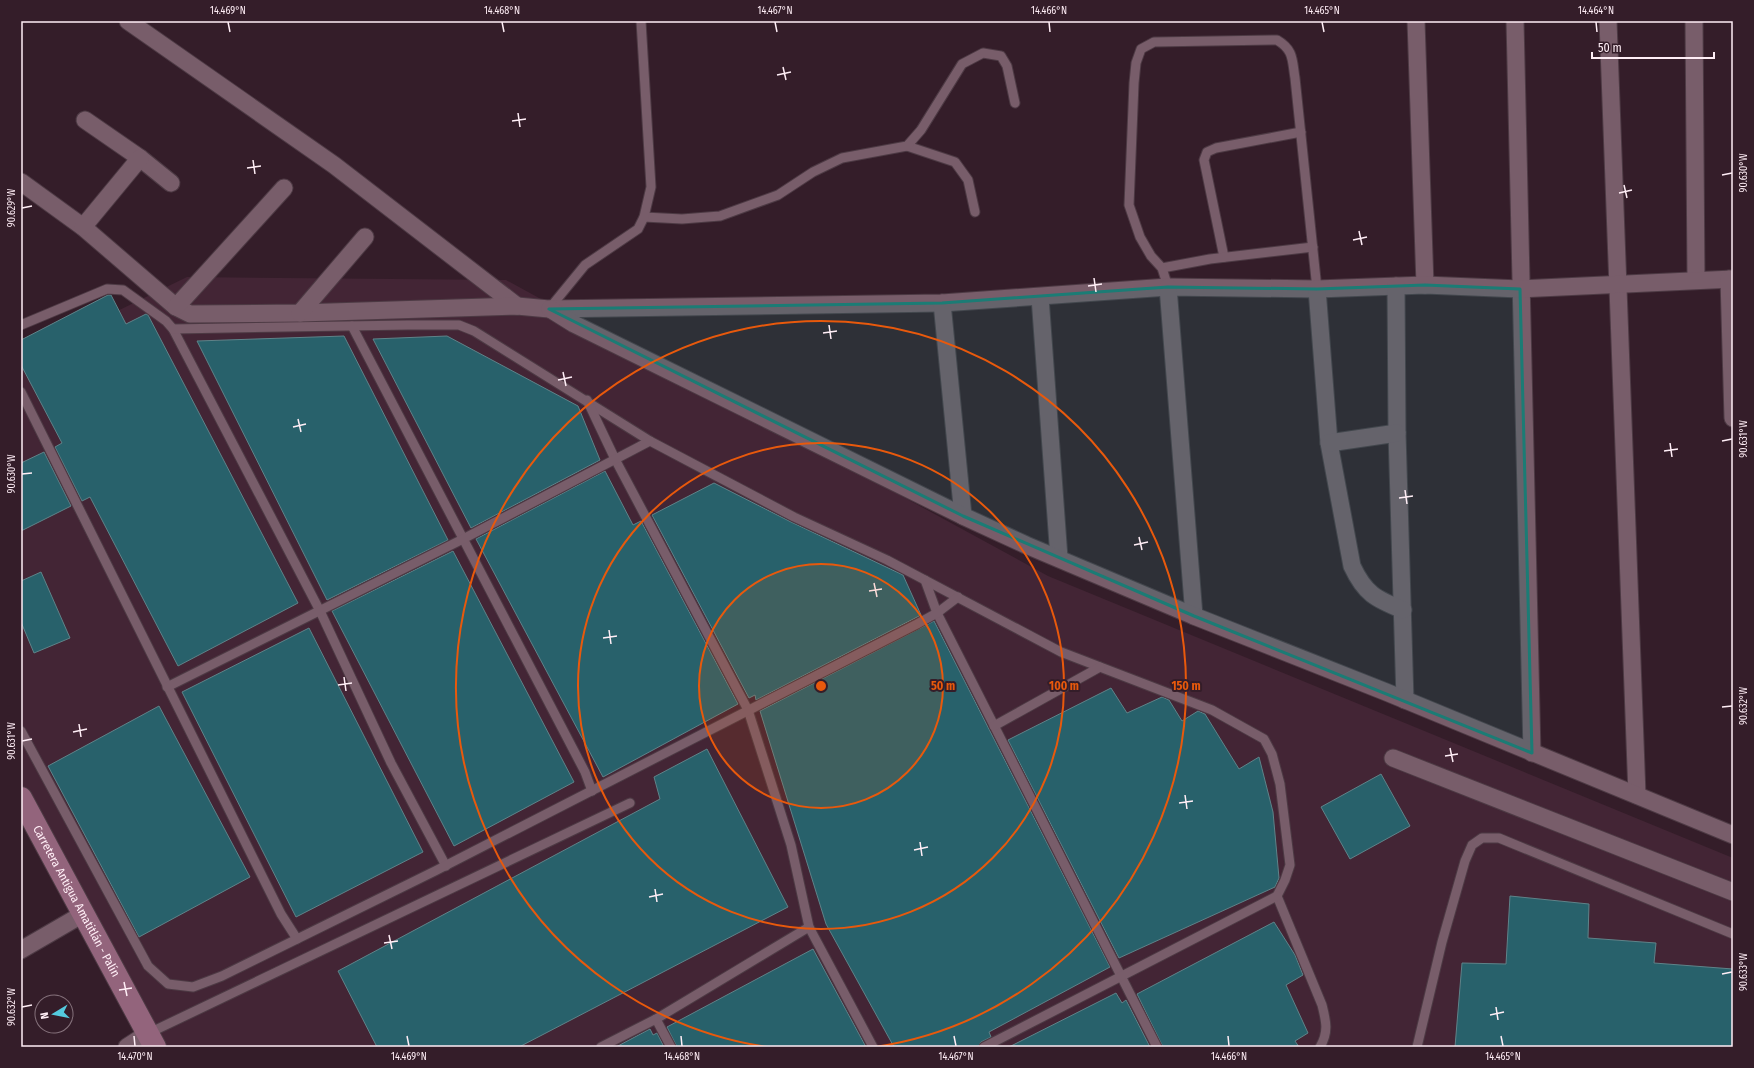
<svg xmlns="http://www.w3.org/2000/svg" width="1754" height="1068" viewBox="0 0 1754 1068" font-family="'Fira Sans Condensed',sans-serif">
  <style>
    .built { fill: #432535 }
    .building { fill: #28616b; stroke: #5f8389 }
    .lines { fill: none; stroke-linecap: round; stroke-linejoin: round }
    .service-casing { stroke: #4d3a44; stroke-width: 11 }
    .minor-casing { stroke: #4d3a44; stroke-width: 19 }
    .secondary-casing { stroke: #4d3a44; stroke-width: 24 }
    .service { stroke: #785d6a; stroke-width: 9 }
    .minor { stroke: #785d6a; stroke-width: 17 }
    .secondary { stroke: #93647c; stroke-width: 22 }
    .marked { fill: #1b7c75; fill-opacity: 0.2; stroke: #1b7c75; stroke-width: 3; stroke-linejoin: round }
    .ticks { fill: none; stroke: #ffeef6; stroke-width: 1.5 }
    .ring { fill: none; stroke: #e8590c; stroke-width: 2 }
    .labels { text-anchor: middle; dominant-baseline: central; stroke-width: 4; stroke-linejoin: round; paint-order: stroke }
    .street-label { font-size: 12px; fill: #ffeef6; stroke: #341d29 }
    .centre { fill: #e8590c; stroke: #341d29; stroke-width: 2 }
    .ring-label { font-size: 12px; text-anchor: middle; font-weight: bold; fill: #e8590c; stroke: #341d29; stroke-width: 4; stroke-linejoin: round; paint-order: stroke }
    .neatline { fill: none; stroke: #ffeef6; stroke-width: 1.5 }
    .ticks-label { font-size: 10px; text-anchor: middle; fill: #ffeef6 }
  </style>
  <rect width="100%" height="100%" fill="#341d29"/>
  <!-- built -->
  <path class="built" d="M187 277 506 280 1048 576 1733 858V1047H154L21 798V358Z"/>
  <!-- building -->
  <g class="building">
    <path d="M108 295H111L126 324 146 314 148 315 298 603 178 666 90 497 82 501 55 447 62 443 21 365V340Z"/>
    <path d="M344 336 448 540 327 600 197 341Z"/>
    <path d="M447 336 578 406 600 460 471 528 373 339Z"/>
    <path d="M44 452 71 506 21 531V463Z"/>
    <path d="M605 471 633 525 641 521 738 704 603 777 476 539Z"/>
    <path d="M714 483 791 522 903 575 921 615 756 700 755 695 749 698 652 515Z"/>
    <path d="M453 551 574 782 454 846 332 611Z"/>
    <path d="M41 572 70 638 34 653 21 622V581Z"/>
    <path d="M934 621 1110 967 989 1032 991 1037 981 1042 978 1047H894L826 924 760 711Z"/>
    <path d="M309 628 423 852 296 917 182 692Z"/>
    <path d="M1111 688 1127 713 1162 697 1169 700 1182 721 1198 711 1205 714 1239 769 1259 757 1273 812 1279 878 1275 887 1119 958 1008 740Z"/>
    <path d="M159 706 250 877 139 937 48 766Z"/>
    <path d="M707 749 788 907 519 1047H377L338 971 660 799 654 777Z"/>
    <path d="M1381 774 1410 826 1350 859 1321 807Z"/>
    <path d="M1510 896 1589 904 1588 938 1656 943 1654 963 1733 969V1047H1455L1462 963 1506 964Z"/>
    <path d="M1274 922 1295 955 1303 975 1286 985 1308 1033 1295 1041 1299 1047H1163L1137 994Z"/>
    <path d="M813 949 866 1047H677L667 1027Z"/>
    <path d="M1116 993 1122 1003 1126 1000 1150 1047H1009Z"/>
    <path d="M650 1029 653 1035 657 1033 664 1047H616Z"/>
  </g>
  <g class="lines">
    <!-- service casing -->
    <g class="service-casing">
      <g id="service">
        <path d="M907 146 955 162 968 180 975 212"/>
        <path d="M644 217 682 219 720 216 778 195 813 172 842 158 907 146 921 130 962 64 983 53 1001 56 1007 66 1015 103"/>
        <path d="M1224 257 1204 160 1207 152 1216 148 1301 132"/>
        <path d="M1162 268 1210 259 1313 247"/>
        <path d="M1168 287 1162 268 1151 256 1140 237 1129 205 1134 83 1136 63 1141 49 1154 42 1277 40C1294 50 1292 60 1295 78L1317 289"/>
        <path d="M549 309 585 265 638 229 644 217 651 187 641 21"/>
        <path d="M21 325 107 289 123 290 166 321 173 329 320 611 391 763 446 866"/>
        <path d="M352 326 585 772 592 791"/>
        <path d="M173 329 408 325H459L474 331 650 441 794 517 887 560 1061 652 1212 710 1264 739 1272 754 1280 784 1290 865 1285 880 1277 896 1322 1005C1326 1021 1329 1032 1320 1047"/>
        <path d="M21 392 281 914 297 939"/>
        <path d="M587 400 615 459 748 710 791 845 809 927"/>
        <path d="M925 580 937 613 1157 1047"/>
        <path d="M167 687 463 539 650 441"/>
        <path d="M994 726 1100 667"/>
        <path d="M21 731 148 966 168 984 193 987 222 976 435 871 917 624 937 613 958 597"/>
        <path d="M656 1019 671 1047"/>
        <path d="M147 1034 630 803"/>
        <path d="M601 1047 656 1019 809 927 873 1047"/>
        <path d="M984 1047 1277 896"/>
        <path d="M1417 1047 1442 942 1465 861 1472 845 1482 838H1499L1733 934"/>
      </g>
    </g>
    <!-- minor casing -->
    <g class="minor-casing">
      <g id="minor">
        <path d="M128 21 334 165 517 306"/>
        <path d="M1416 21 1425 285"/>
        <path d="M1515 21 1532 753"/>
        <path d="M1608 21 1637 795"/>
        <path d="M1694 21 1696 279"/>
        <path d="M85 120 140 158 171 183"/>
        <path d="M21 182 83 227 176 307 190 314 300 313 517 306 549 309 942 303 1168 287 1317 289 1425 285 1520 289 1733 279"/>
        <path d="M83 227 140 158"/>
        <path d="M1729 279 1733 418"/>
        <path d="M1396 286 1397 433 1405 700"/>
        <path d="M1168 287 1194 616"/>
        <path d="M1317 289 1329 443 1352 566C1365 594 1376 599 1403 610"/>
        <path d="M1040 297 1059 558"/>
        <path d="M942 303 963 516"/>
        <path d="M176 307 284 188"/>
        <path d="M550 309 574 324 963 516 1026 545 1194 616 1386 692 1733 835"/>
        <path d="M300 313 365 237"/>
        <path d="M1329 443 1397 433"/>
        <path d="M1393 758 1733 892"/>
        <path d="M21 950 83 914"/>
        <path d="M127 1047 147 1034"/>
      </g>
    </g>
    <!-- secondary casing -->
    <g class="secondary-casing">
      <g id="secondary">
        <path id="s1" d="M21 798 155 1047"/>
      </g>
    </g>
    <!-- service -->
    <use href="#service" class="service"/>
    <!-- minor -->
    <use href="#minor" class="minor"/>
    <!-- secondary -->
    <use href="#secondary" class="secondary"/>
  </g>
  <!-- marked area -->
  <path class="marked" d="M1425 285 1520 289 1532 753 1194 616 963 516 549 309 942 303 1168 287 1317 289Z"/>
  <!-- ticks -->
  <path class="ticks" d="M228 22 230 32M502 22 504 32M775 22 777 32M1049 22 1050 32M1322 22 1324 32M1596 22 1597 32M783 67 786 80M777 75 791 72M518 113 520 127M512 121 526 119M253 160 255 174M247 168 261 166M1722 175 1732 173M1624 185 1627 198M1619 193 1632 190M22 208 32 206M1359 231 1362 245M1353 240 1367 237M1094 278 1096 292M1088 286 1102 284M829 325 831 339M823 333 837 331M563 372 566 386M558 380 572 377M298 419 301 432M293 427 306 424M1722 441 1732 439M1670 443 1672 457M1664 451 1678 449M22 474 32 473M1405 490 1407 504M1399 498 1413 496M1139 537 1142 550M1134 545 1148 542M874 583 877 597M869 591 882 589M609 630 611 644M603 638 617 636M344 677 346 691M338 685 352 683M1722 707 1732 706M79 724 81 737M73 732 87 729M22 741 32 739M1450 748 1453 762M1445 756 1458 754M1185 795 1187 809M1179 803 1193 801M920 842 922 856M914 850 928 847M655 889 657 902M649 897 663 894M389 935 392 949M384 943 398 941M1722 974 1732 972M124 982 127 996M119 990 132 988M22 1007 32 1005M1496 1007 1498 1020M1490 1015 1504 1012M134 1036 135 1046M407 1036 409 1046M681 1036 682 1046M954 1036 956 1046M1228 1036 1229 1046M1501 1036 1503 1046"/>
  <!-- distance rings -->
  <circle cx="821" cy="686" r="122" fill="#e8590c" fill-opacity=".12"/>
  <g class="ring">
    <circle cx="821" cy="686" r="122"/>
    <circle cx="821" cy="686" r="243"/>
    <path d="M767 1047A365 365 0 1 1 875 1047"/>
  </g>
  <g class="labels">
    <!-- street labels -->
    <g class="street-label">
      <text stroke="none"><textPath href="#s1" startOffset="117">Carretera Antigua Amatitlán - Palín</textPath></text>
    </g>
  </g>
  <circle cx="821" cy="686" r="6" class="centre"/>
  <g class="ring-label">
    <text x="943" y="690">50 m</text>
    <text x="1064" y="690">100 m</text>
    <text x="1186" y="690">150 m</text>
  </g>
  <!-- border -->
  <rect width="1754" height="1068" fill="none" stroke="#341d29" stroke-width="44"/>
  <!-- north arrow -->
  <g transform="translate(54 1014) rotate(260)"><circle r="19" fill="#341d29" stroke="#85717b"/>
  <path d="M0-3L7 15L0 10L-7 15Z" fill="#54cade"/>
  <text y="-6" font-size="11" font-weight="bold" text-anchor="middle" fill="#ffeef6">N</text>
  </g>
  <!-- scale -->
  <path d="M1592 52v6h122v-6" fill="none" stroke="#ffeef6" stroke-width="2"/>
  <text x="1598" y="52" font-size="12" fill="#ffeef6" stroke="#341d29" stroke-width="3" paint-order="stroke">50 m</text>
  <rect x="22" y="22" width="1710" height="1024" class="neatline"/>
  <g class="ticks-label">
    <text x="228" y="14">14.469°N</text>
    <text x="502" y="14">14.468°N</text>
    <text x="775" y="14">14.467°N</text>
    <text x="1049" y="14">14.466°N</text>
    <text x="1322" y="14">14.465°N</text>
    <text x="1596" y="14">14.464°N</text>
    <text transform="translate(1743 173) rotate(-90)" y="4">90.630°W</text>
    <text transform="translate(11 208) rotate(-90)" y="4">90.629°W</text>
    <text transform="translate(1743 439) rotate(-90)" y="4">90.631°W</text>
    <text transform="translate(11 474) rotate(-90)" y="4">90.630°W</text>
    <text transform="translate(1743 706) rotate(-90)" y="4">90.632°W</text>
    <text transform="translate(11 741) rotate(-90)" y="4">90.631°W</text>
    <text transform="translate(1743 972) rotate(-90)" y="4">90.633°W</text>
    <text transform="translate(11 1007) rotate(-90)" y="4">90.632°W</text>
    <text x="135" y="1060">14.470°N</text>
    <text x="409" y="1060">14.469°N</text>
    <text x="682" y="1060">14.468°N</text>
    <text x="956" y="1060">14.467°N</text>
    <text x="1229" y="1060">14.466°N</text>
    <text x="1503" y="1060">14.465°N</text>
  </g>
</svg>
